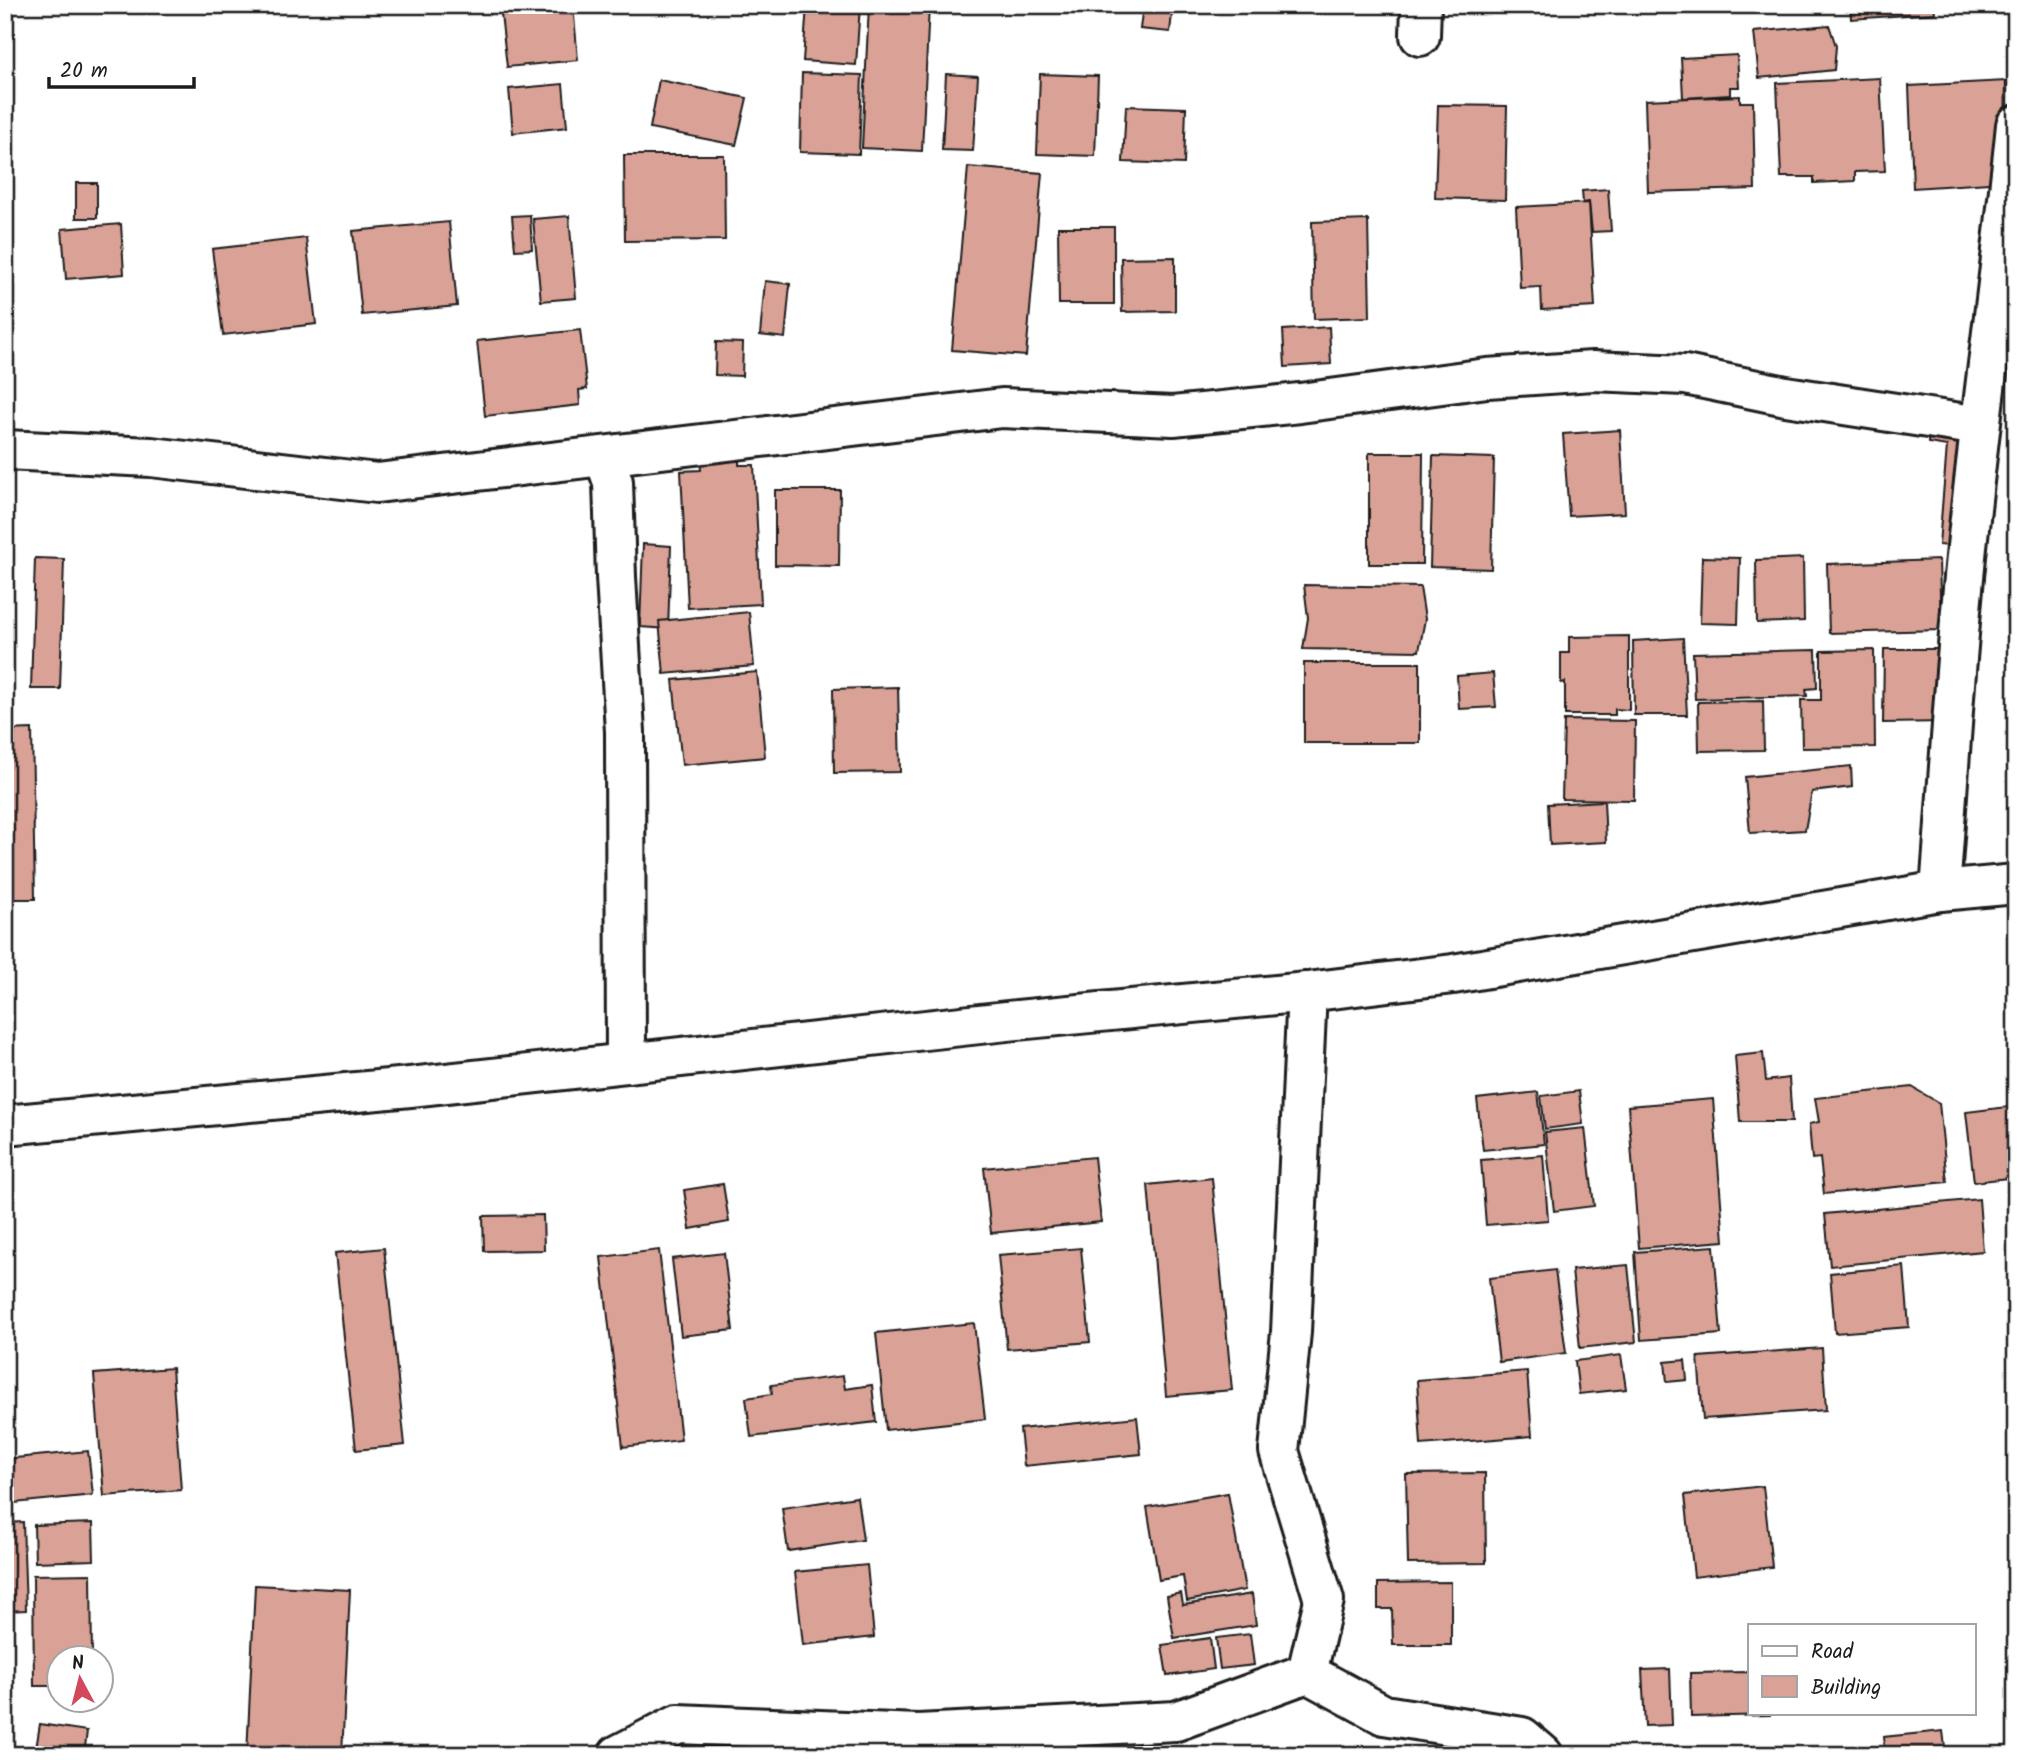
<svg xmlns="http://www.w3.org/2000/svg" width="2021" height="1760" viewBox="0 0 2021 1760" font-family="Kalam,sans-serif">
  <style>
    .building { fill: #daa296; stroke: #1c1c1c; stroke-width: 2 }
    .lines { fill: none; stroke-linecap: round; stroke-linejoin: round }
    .minor-casing { stroke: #1c1c1c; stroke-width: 44 }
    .minor { stroke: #fff; stroke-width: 38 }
  </style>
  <rect width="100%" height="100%" fill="#fff"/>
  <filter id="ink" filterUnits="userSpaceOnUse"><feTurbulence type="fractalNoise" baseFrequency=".0143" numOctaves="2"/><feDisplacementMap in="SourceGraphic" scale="14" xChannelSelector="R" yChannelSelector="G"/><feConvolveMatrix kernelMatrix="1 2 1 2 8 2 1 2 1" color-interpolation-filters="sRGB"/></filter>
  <g filter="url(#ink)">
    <!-- building -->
    <g class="building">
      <path d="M500 5H573L578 60 507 67Z"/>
      <path d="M807 5H860L856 65 803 61Z"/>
      <path d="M869 5H929L922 151 862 148Z"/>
      <path d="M1143 5H1173L1170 32 1140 29Z"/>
      <path d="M1850 5H1934L1935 13 1851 19Z"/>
      <path d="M1829 25 1836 46 1834 70 1759 78 1754 32Z"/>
      <path d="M1737 55 1739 87H1730V95L1683 98 1681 58Z"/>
      <path d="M802 73 862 75 859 154 800 152Z"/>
      <path d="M946 74 978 76 973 151 942 150Z"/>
      <path d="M1040 74 1098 76 1095 156 1037 154Z"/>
      <path d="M1880 78 1885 171 1855 172V181L1814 183V177H1781L1777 83Z"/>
      <path d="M659 80 747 98 736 145 650 128Z"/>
      <path d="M2006 81 2004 182 1913 188 1909 86Z"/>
      <path d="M563 84 567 127 513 133 509 89Z"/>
      <path d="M1740 96V102H1753L1755 189 1648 192 1645 100Z"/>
      <path d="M1438 105 1507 106 1505 200 1435 198Z"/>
      <path d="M1126 106 1186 108 1184 164 1123 162Z"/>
      <path d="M624 155H724L725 240 625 241Z"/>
      <path d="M968 167 1042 173 1026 356 952 350Z"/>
      <rect x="76" y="183" width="21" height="35"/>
      <path d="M1608 189 1611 231 1592 232 1589 202 1583 203 1582 191Z"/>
      <path d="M1589 203 1595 307 1542 310 1541 287 1520 288 1516 207Z"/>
      <path d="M530 215 532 249 515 250 512 216Z"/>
      <path d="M569 216 576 298 541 301 533 219Z"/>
      <path d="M1368 220 1370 317 1314 319 1312 222Z"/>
      <path d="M449 222 457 306 362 315 353 231Z"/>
      <path d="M121 224 124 274 66 279 62 229Z"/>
      <path d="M1058 227H1114V304H1059Z"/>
      <path d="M306 238 316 324 223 335 212 249Z"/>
      <path d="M1175 257V311L1122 312 1121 258Z"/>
      <path d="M765 281 790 284 785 338 760 335Z"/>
      <path d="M1329 327 1331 364 1285 367 1283 330Z"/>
      <path d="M580 330 587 389 579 390 580 405 485 416 477 341Z"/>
      <path d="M716 342 743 343 742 376 715 375Z"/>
      <path d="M1929 424 1974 427 1964 547 1939 545 1947 446 1928 443Z"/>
      <path d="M1620 430 1625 513 1569 516 1563 434Z"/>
      <path d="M1369 453H1423L1422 564H1369Z"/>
      <path d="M1433 456 1494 458 1491 569 1430 567Z"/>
      <path d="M739 458V465H754L761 604 688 608 681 471 701 470 700 460Z"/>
      <path d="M775 490H840L839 566 775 565Z"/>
      <path d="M643 544 671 546 668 629 640 627Z"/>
      <path d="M1702 557 1740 558 1738 624 1700 623Z"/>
      <path d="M35 558 64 559 60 689H31Z"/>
      <path d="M1803 558 1804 621 1757 623 1756 560Z"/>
      <path d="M1939 560 1941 630 1829 633 1827 564Z"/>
      <path d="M1304 585 1420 587 1425 619 1419 651 1303 649 1308 618Z"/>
      <path d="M749 612 754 666 664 674 659 621Z"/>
      <path d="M1629 636V710L1615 709V715H1565V682L1561 683V653H1569V637Z"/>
      <path d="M1683 638 1687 715H1634L1633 641Z"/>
      <path d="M1884 649H1947L1946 722 1883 723Z"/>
      <path d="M1816 650 1817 688 1806 689 1807 696 1695 699 1693 653Z"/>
      <path d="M1874 650 1875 747 1802 748 1801 700H1821V651Z"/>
      <rect x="1304" y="663" width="116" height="80"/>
      <path d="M757 672 765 757 682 765 673 680Z"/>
      <path d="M1493 673 1496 707 1459 709 1457 676Z"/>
      <path d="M898 687 900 772 834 773 833 689Z"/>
      <path d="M1763 701 1764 750 1699 751 1698 702Z"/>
      <path d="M1564 720 1635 721 1634 800 1562 799Z"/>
      <path d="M32 729 35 899H5V730Z"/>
      <path d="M1851 766 1852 787 1812 792 1805 830 1750 833 1745 777Z"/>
      <path d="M1604 801 1606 842 1550 845 1548 804Z"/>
      <path d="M1763 1053 1766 1081 1789 1078 1792 1122H1740L1735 1056Z"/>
      <path d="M1912 1087 1939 1103 1947 1182 1824 1194 1820 1158 1812 1159 1809 1124 1819 1122 1815 1098Z"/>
      <path d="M1579 1091 1583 1124 1545 1129 1541 1096Z"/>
      <path d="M1538 1092 1544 1144 1483 1150 1477 1099Z"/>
      <path d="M1713 1099 1724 1241 1639 1248 1628 1106Z"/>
      <path d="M2016 1106V1177L1974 1182 1966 1112Z"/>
      <path d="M1585 1128 1594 1206 1554 1211 1545 1132Z"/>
      <path d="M1543 1155 1548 1220 1486 1225 1481 1160Z"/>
      <path d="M1094 1157 1101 1222 991 1233 984 1168Z"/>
      <path d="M1212 1178 1232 1390 1166 1396 1148 1185Z"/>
      <path d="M723 1184 729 1222 690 1229 684 1190Z"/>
      <path d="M1979 1199 1983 1251 1830 1266 1825 1214Z"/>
      <path d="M543 1215 544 1250 484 1251 483 1216Z"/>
      <path d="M1714 1246 1721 1334 1641 1340 1635 1252Z"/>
      <path d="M384 1248 405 1445 356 1450 335 1253Z"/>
      <path d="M1081 1248 1090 1342 1007 1349 998 1255Z"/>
      <path d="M659 1250 681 1440 623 1447 601 1257Z"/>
      <path d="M724 1253 733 1330 681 1336 672 1259Z"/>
      <path d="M1628 1265 1636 1342 1580 1348 1572 1270Z"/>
      <path d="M1904 1266 1909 1327 1835 1333 1830 1273Z"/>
      <path d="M1555 1270 1566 1353 1499 1362 1489 1278Z"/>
      <path d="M974 1323 985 1419 886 1430 876 1333Z"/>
      <path d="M1822 1348 1826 1410 1703 1419 1698 1357Z"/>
      <path d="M1621 1355 1626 1389 1579 1394 1575 1361Z"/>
      <path d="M1685 1360 1687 1380 1667 1382 1665 1362Z"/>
      <path d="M172 1368 181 1490 104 1496 94 1374Z"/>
      <path d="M1527 1371 1532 1436 1421 1445 1417 1380Z"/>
      <path d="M843 1376 845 1389 872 1385 876 1422 751 1437 746 1398 772 1394 771 1385Z"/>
      <path d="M1137 1417 1141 1454 1024 1466 1020 1429Z"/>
      <path d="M88 1451 93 1495 5 1504V1459Z"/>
      <path d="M1485 1473 1486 1563 1408 1564 1406 1474Z"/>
      <path d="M1763 1486 1772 1567 1694 1577 1685 1495Z"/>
      <path d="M1228 1493 1245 1590 1187 1601 1183 1576 1159 1580 1147 1507Z"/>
      <path d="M857 1497 863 1540 788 1551 782 1508Z"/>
      <path d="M23 1522 26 1610 5 1611V1523Z"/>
      <path d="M93 1523 94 1560 35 1562 34 1525Z"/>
      <path d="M867 1565 874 1637 803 1645 795 1572Z"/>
      <path d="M91 1574 92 1658H60V1686H34L33 1575Z"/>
      <path d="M1451 1582V1645H1393L1392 1609H1378V1583Z"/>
      <path d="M255 1585 350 1590 342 1755H247Z"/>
      <path d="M1181 1593 1183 1605 1252 1594 1256 1625 1174 1638 1167 1596Z"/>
      <path d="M1250 1634 1254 1665 1220 1669 1216 1638Z"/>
      <path d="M1210 1638 1214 1669 1167 1676 1162 1645Z"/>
      <path d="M1670 1669 1672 1725 1645 1726 1642 1670Z"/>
      <path d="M1750 1672V1713H1770V1715L1691 1717 1690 1673Z"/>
      <path d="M40 1724 87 1731 84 1755H35Z"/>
      <path d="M1943 1731 1946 1755H1885L1883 1737Z"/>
    </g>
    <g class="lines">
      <!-- minor casing -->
      <g class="minor-casing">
        <g id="minor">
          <path d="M1420 36 1421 5"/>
          <path d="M5 450 151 457 377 483 1002 408 1173 416 1300 403 1487 378 1593 371 1685 375 1786 396 1980 426"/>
          <path d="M604 457 613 482 616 577 625 732 626 1063"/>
          <path d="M1940 891C1949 776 1955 661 1967 547 1981 406 2002 266 2016 125"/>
          <path d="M5 1125 410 1087 1007 1021 1307 992 1453 974 1940 891 2016 884"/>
          <path d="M1307 1673 1384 1715 1522 1737 1543 1755"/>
          <path d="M618 1755 678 1724 918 1734 1176 1721 1307 1673 1324 1600 1279 1451 1291 1332 1307 992"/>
        </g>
      </g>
      <!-- minor -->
      <use href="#minor" class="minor"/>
    </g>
  </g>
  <!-- margin -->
  <rect width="2021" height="1760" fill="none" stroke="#fff" stroke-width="28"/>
  <rect x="14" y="14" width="1993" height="1732" fill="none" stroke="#1c1c1c" stroke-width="2.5" filter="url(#ink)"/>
  <!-- legend -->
  <rect x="1748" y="1624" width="228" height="91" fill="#ffffff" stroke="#a4a4a4" stroke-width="2"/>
  <rect x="1762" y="1646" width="35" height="10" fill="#ffffff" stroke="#a4a4a4" stroke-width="2"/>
  <text x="1811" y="1658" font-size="21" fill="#1c1c1c">Road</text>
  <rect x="1762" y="1676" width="35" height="21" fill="#daa296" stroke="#a4a4a4" stroke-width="2"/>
  <text x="1811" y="1694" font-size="21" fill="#1c1c1c">Building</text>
  <!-- north arrow -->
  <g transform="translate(80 1679) rotate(353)"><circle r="33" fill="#ffffff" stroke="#a4a4a4" stroke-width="2"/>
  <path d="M0-5L12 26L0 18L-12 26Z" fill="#d1495b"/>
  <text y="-10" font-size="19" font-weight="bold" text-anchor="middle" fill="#1c1c1c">N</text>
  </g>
  <!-- scale -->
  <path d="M49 77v10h145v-10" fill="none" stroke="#1c1c1c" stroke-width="3.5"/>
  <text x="60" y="77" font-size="21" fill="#1c1c1c" stroke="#ffffff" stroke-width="5" paint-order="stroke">20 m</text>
</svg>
